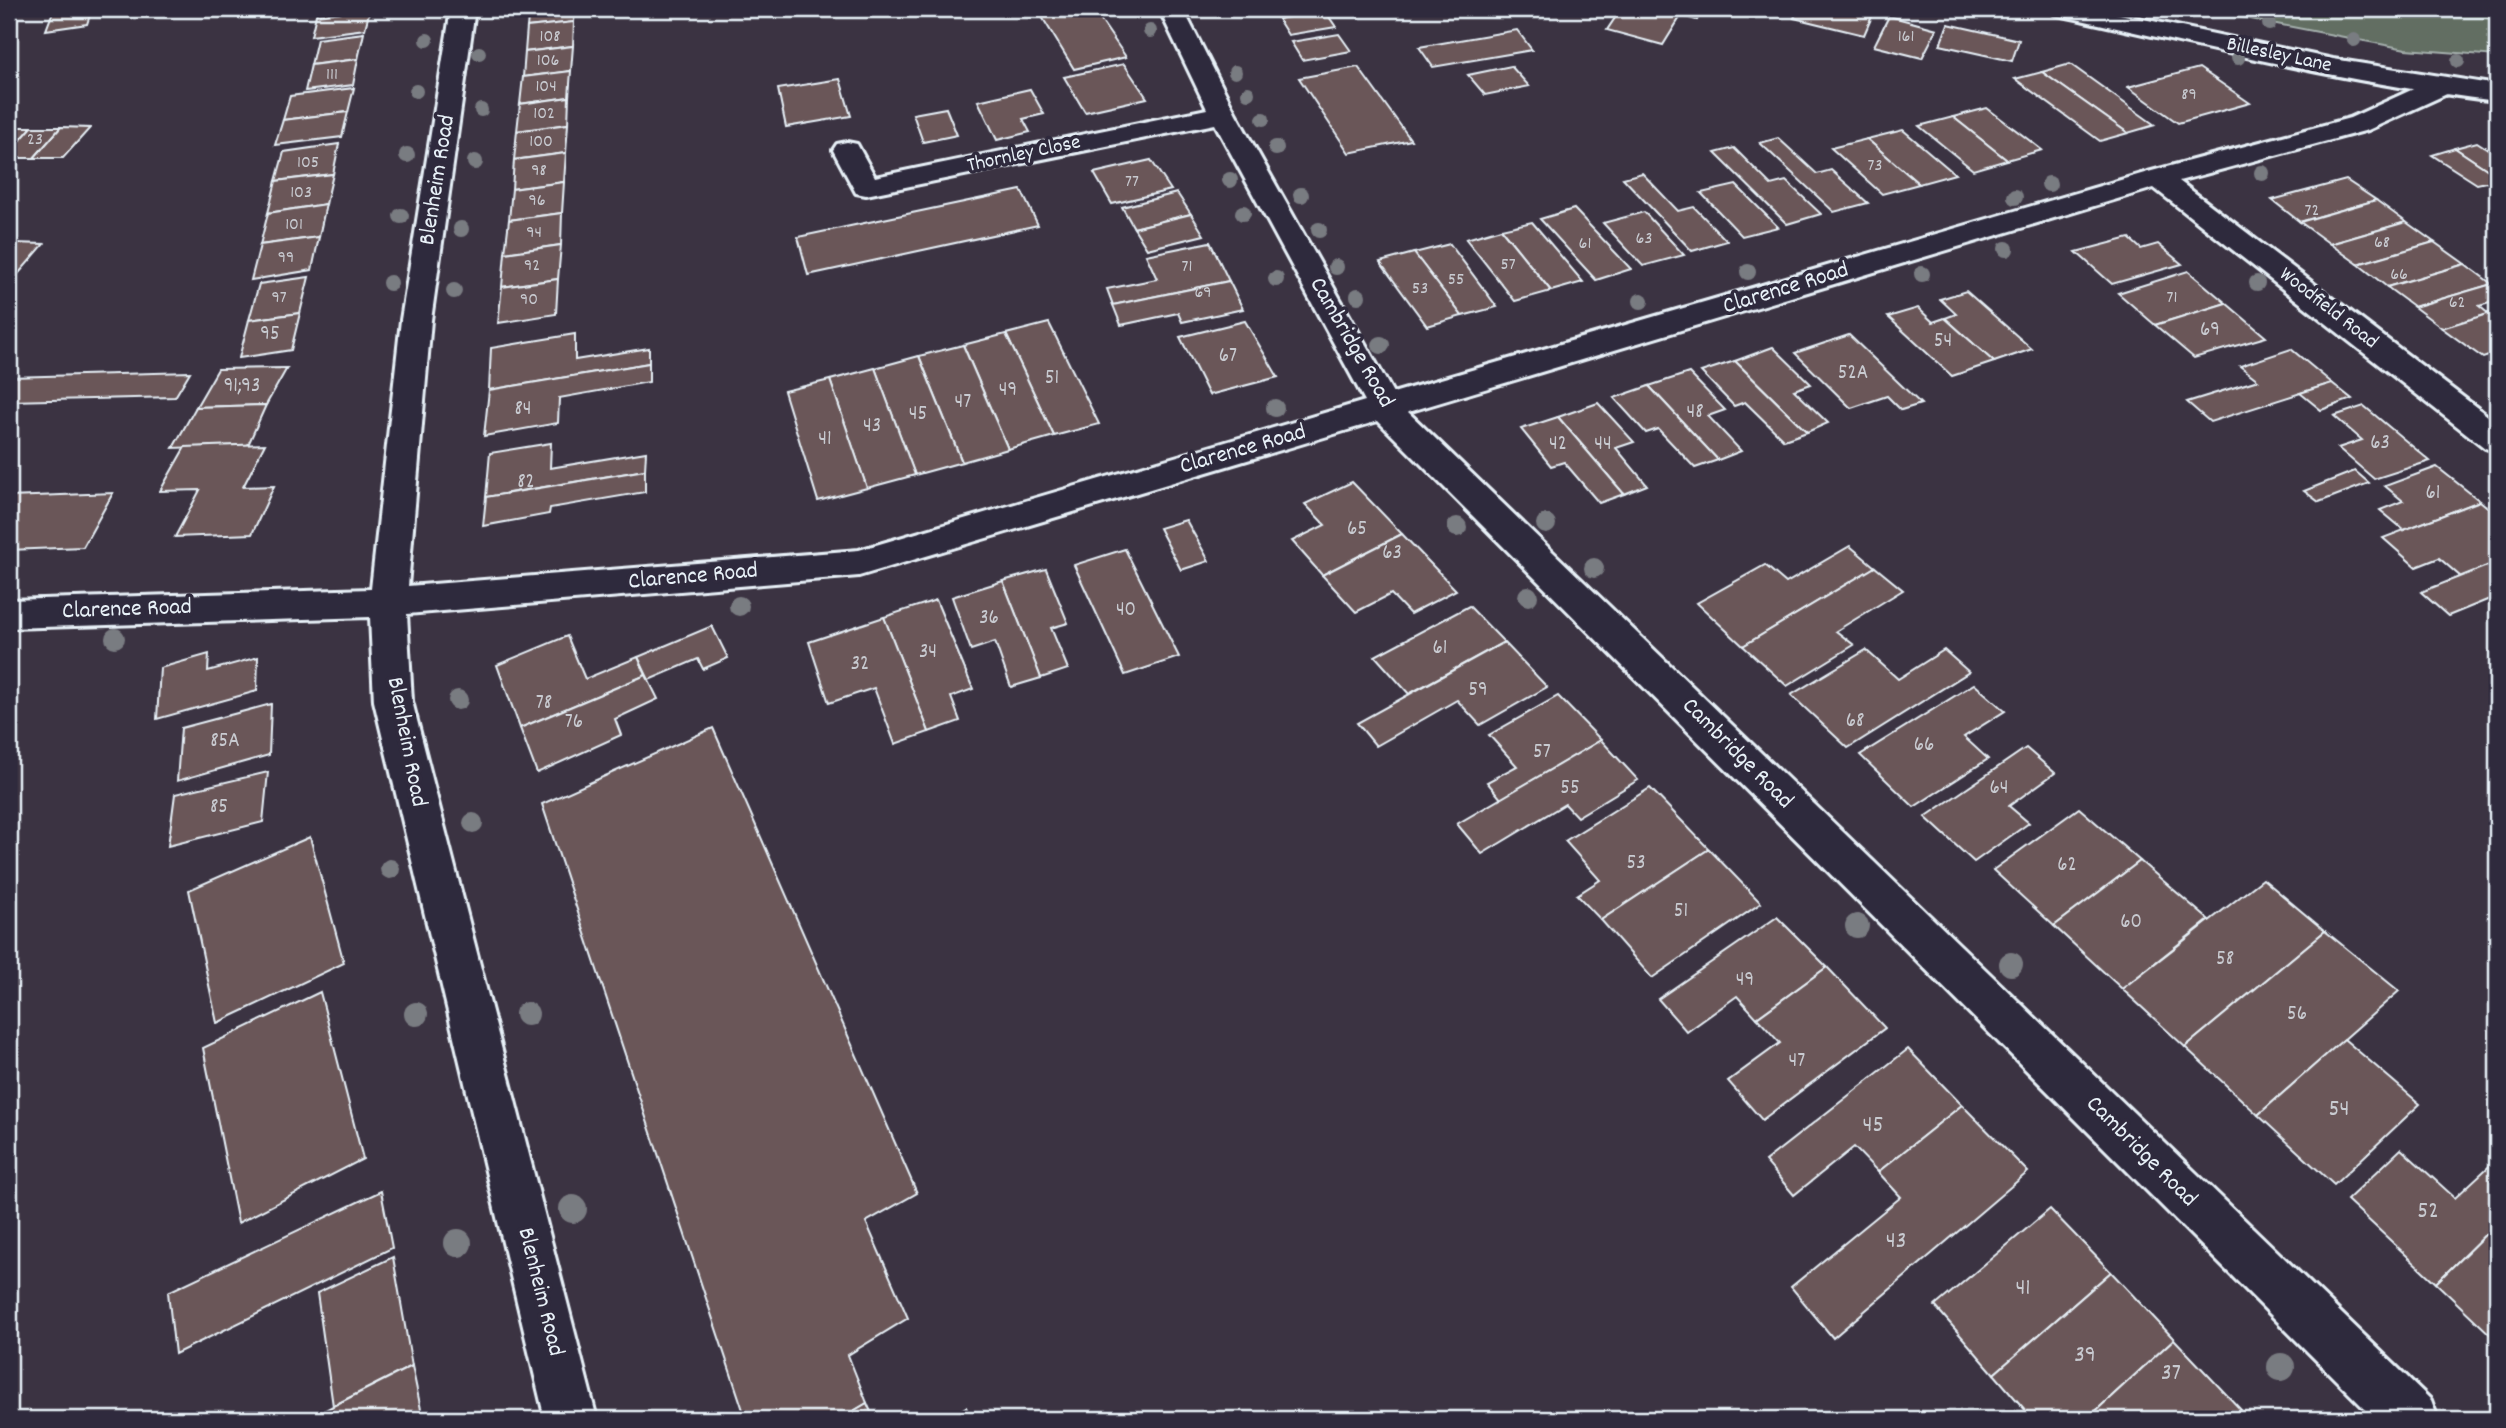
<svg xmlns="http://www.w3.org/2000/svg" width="2506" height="1428" viewBox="0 0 2506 1428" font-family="Dekko,sans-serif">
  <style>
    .green { fill: #626e62; stroke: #a5b0ad; stroke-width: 2 }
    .building { fill: #6a5758; stroke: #e8f1f8; stroke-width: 2 }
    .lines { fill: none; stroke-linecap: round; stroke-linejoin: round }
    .minor-casing { stroke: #e8f1f8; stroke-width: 6 }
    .tertiary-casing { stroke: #e8f1f8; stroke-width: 6 }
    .minor { fill: #2f2a3d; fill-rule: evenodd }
    .tertiary { fill: #2f2a3d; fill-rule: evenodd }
    .tree { fill: #797b81 }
    .labels { text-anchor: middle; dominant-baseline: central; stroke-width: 7; stroke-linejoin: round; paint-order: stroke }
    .far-number-label { font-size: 18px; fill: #c8cad0 }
    .far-street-label { font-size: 21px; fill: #e8f1f8; stroke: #2f2a3d }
    .number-label { font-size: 21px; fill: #c8cad0 }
    .street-label { font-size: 24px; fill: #e8f1f8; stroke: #2f2a3d }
    .near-number-label { font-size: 24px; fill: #c8cad0 }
  </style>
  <rect width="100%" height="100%" fill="#3b3342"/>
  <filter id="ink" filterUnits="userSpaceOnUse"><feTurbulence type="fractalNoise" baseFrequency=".0143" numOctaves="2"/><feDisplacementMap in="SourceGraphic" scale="14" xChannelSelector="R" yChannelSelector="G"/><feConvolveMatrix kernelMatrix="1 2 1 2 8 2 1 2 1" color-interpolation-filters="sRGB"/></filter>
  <g filter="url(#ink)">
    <!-- green -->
    <path class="green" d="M2199 9H2497V56L2406 49Z"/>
    <!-- building -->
    <g class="building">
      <path d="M54 9H92L87 24 46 30Z"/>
      <path d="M318 9H368L316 15Z"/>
      <path d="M370 9 365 29 311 36 316 15Z"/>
      <path d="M529 9H575L574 22 527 27Z"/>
      <path d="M1054 9H1093L1126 57 1074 69 1039 12Z"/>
      <path d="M1621 9H1704L1697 20 1681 16 1663 45 1607 30Z"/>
      <path d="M1798 9H1849L1873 14 1864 35 1794 18Z"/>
      <path d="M1325 11 1336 27 1288 35 1278 19Z"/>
      <path d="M1889 16 1937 29 1922 58 1874 46Z"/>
      <path d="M574 22 573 46 525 52 527 27Z"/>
      <path d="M1948 24 2019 40 2012 61 1940 45Z"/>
      <path d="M1517 30 1532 50 1433 67 1419 47Z"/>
      <path d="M364 33 358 59 311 65 317 39Z"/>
      <path d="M1339 34 1351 51 1302 60 1291 42Z"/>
      <path d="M573 46 571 71 523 77 525 52Z"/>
      <path d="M358 59 353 85 305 91 311 65Z"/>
      <path d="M1124 64 1147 98 1085 112 1064 77Z"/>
      <path d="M2070 64 2155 125 2128 133 2042 72Z"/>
      <path d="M1511 66 1529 86 1485 95 1468 75Z"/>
      <path d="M1358 67 1411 140 1349 153 1299 78Z"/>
      <path d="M2199 68 2250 103 2178 123 2128 87Z"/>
      <path d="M571 71 569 97 520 104 523 77Z"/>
      <path d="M2042 72 2128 133 2100 141 2015 79Z"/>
      <path d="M840 79 851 116 786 127 778 89Z"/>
      <path d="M354 88 348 112 283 120 290 96Z"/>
      <path d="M1030 89 1044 114 1023 119 1030 132 997 140 978 101Z"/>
      <path d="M569 97 568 124 517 131 520 104Z"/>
      <path d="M946 108 957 135 923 142 913 114Z"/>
      <path d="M1987 108 2042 150 2007 160 1953 117Z"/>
      <path d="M348 112 342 137 275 145 283 120Z"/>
      <path d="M1953 117 2007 160 1973 170 1919 126Z"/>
      <path d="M568 124 566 153 514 160 517 131Z"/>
      <path d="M9 127H32L9 153Z"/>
      <path d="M32 127H61L34 158H9V153Z"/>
      <path d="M61 127 90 128 63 158H34Z"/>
      <path d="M1903 130 1955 174 1919 184 1867 139Z"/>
      <path d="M1778 138 1817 174 1831 170 1868 203 1834 212 1760 143Z"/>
      <path d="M1867 139 1919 184 1882 194 1831 148Z"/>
      <path d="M2477 142 2497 155V176L2455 148Z"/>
      <path d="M339 144 333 174 276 181 284 152Z"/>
      <path d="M1734 148 1771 185 1786 181 1821 214 1787 224 1715 153Z"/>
      <path d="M2455 148 2497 176V190L2486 182 2477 184 2432 155Z"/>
      <path d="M566 153 564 182 512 189 514 160Z"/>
      <path d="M1151 160 1171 190 1112 204 1094 173Z"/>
      <path d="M1642 173 1678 211 1694 207 1727 241 1692 251 1623 178Z"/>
      <path d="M333 174 326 204 268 213 276 181Z"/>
      <path d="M2346 180 2376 200 2300 222 2272 200Z"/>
      <path d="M564 182 562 213 509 220 512 189Z"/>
      <path d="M1736 185 1778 227 1742 236 1701 193Z"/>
      <path d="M1021 190 1038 225 808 275 798 237Z"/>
      <path d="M1177 193 1191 214 1134 228 1122 207Z"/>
      <path d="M2376 200 2406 222 2330 244 2300 222Z"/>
      <path d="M326 204 319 237 260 245 268 213Z"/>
      <path d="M1574 209 1631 269 1596 280 1540 219Z"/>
      <path d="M1644 212 1684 255 1643 266 1603 223Z"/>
      <path d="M562 213 561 245 505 253 509 220Z"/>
      <path d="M1191 214 1204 235 1147 249 1134 228Z"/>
      <path d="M1532 222 1583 282 1551 291 1501 229Z"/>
      <path d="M2406 222 2434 242 2358 264 2330 244Z"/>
      <path d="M1501 229 1551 291 1515 301 1466 239Z"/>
      <path d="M319 237 312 270 251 280 260 245Z"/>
      <path d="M2129 238 2141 249 2158 244 2182 264 2112 284 2076 252Z"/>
      <path d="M1210 242 1229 281 1113 305 1107 289 1157 279 1146 255Z"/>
      <path d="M2434 242 2465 264 2387 287 2358 264Z"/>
      <path d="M13 243 44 244 13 280H9V247Z"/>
      <path d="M1450 244 1497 307 1462 316 1414 253Z"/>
      <path d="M561 245 558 279 502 287 505 253Z"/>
      <path d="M1414 253 1462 316 1427 326 1380 262Z"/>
      <path d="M2465 264 2492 284 2414 307 2387 287Z"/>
      <path d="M2188 271 2226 303 2155 325 2118 293Z"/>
      <path d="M309 277 300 313 249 320 259 284Z"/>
      <path d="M558 279 556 314 498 323 502 287Z"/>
      <path d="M1229 281 1243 309 1182 322 1178 313 1121 325 1113 305Z"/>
      <path d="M2492 284 2497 288V301L2479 306 2489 314 2442 328 2414 307Z"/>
      <path d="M1966 291 2032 349 1994 362 1945 318 1956 314 1940 299Z"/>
      <path d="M2226 303 2266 337 2194 358 2155 325Z"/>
      <path d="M1918 308 1933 322 1945 318 1994 362 1952 376 1888 317Z"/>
      <path d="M2497 311V353L2483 358 2442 328Z"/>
      <path d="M300 313 291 350 239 358 249 320Z"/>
      <path d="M1245 321 1278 377 1209 395 1180 337Z"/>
      <path d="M1049 323 1099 424 1054 436 1006 334Z"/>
      <path d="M575 334V360L649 348V363L489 390 491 348Z"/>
      <path d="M1006 334 1054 436 1008 449 963 345Z"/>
      <path d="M1849 335 1921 404 1901 410 1887 396 1851 408 1795 353Z"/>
      <path d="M963 345 1008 449 962 462 919 356Z"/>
      <path d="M1773 347 1811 384 1794 390 1828 423 1807 432 1735 361Z"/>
      <path d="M2291 349 2332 383 2210 422 2187 402 2258 380 2240 366Z"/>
      <path d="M919 356 962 462 915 475 875 368Z"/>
      <path d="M1735 361 1807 432 1784 440 1745 402 1734 406 1701 372Z"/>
      <path d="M649 363V382L559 398 558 423 484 436 489 390Z"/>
      <path d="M287 368 266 405 196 407 218 369Z"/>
      <path d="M875 368 915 475 867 488 830 380Z"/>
      <path d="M190 372 175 397 9 401V377Z"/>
      <path d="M1689 373 1725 410 1708 416 1741 451 1718 460 1649 386Z"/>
      <path d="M830 380 867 488 818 501 784 391Z"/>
      <path d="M2332 383 2352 399 2321 410 2300 393Z"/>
      <path d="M1649 386 1718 460 1695 468 1658 429 1646 433 1614 398Z"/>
      <path d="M1598 403 1634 442 1616 448 1647 485 1624 494 1558 417Z"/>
      <path d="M266 405 248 445 173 448 196 407Z"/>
      <path d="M2364 406 2430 461 2374 479 2338 448 2362 440 2334 416Z"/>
      <path d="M1558 417 1624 494 1599 503 1564 462 1551 466 1521 429Z"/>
      <path d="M551 443 550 468 646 452 645 470 486 497 490 453Z"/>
      <path d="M265 444 243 487 274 486 252 534 175 537 200 490 160 491 185 447Z"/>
      <path d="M2437 467 2480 501 2404 530 2380 510 2403 501 2385 486Z"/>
      <path d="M645 470V492L550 508 549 514 483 526 486 497Z"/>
      <path d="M2355 471 2369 483 2319 502 2304 491Z"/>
      <path d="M1352 482 1402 534 1322 575 1292 541 1325 525 1305 504Z"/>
      <path d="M113 493 83 547 9 550V497Z"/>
      <path d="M2480 501 2497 515V562L2461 577 2439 558 2416 567 2383 538Z"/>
      <path d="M1186 520 1209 561 1181 570 1159 528Z"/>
      <path d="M1402 534 1456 590 1410 614 1391 594 1356 612 1322 575Z"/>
      <path d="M1850 546 1875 567 1743 646 1697 603 1765 565 1786 583Z"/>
      <path d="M1125 549 1179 657 1125 675 1074 565Z"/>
      <path d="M2497 562V596L2448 616 2421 592Z"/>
      <path d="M1875 567 1903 590 1836 631 1854 645 1787 686 1743 646Z"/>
      <path d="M1046 569 1068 623 1051 628 1068 669 1041 678 1003 581Z"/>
      <path d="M1003 581 1041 678 1011 687 995 642 971 650 952 597Z"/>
      <path d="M936 600 973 689 951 697 960 721 929 732 884 617Z"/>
      <path d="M1469 606 1504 642 1409 694 1375 656Z"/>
      <path d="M884 617 929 732 895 744 874 688 829 703 809 642Z"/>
      <path d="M712 626 728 658 703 669 698 659 649 680 638 657Z"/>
      <path d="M567 636 585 679 638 657 646 675 520 728 497 665Z"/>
      <path d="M1504 642 1547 687 1480 725 1457 700 1376 746 1357 723Z"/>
      <path d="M1866 650 1898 679 1944 650 1969 672 1848 748 1791 695Z"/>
      <path d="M209 654 208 671 258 657 257 691 157 719 160 668Z"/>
      <path d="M646 675 658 699 615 719 621 735 537 773 520 728Z"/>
      <path d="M1974 684 2005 711 1964 737 1988 759 1914 807 1860 755Z"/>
      <path d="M1558 696 1601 740 1501 799 1487 782 1517 766 1489 735Z"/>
      <path d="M271 704 269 755 177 781 181 728Z"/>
      <path d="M713 728 917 1193 866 1222 908 1318 848 1355 867 1403 840 1419H746L542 804Z"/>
      <path d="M1601 740 1638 780 1577 817 1565 804 1482 854 1457 824Z"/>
      <path d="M2026 748 2055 773 2009 806 2029 823 1974 862 1925 817Z"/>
      <path d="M268 772 263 822 168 846 175 794Z"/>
      <path d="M1650 788 1709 849 1601 920 1577 895 1600 880 1565 841Z"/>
      <path d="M2079 808 2140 861 2054 926 1993 870Z"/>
      <path d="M310 837 344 963 217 1023 189 890Z"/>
      <path d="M1709 849 1761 903 1652 978 1601 920Z"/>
      <path d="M2140 861 2209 920 2122 989 2054 926Z"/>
      <path d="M2263 879 2325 931 2185 1047 2122 989Z"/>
      <path d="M1777 917 1827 967 1757 1018 1737 996 1687 1032 1658 999Z"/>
      <path d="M2325 931 2399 991 2258 1115 2185 1047Z"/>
      <path d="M1827 967 1885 1028 1762 1120 1728 1081 1780 1043 1757 1018Z"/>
      <path d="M320 992 363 1159 238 1223 203 1048Z"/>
      <path d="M2344 1039 2420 1104 2334 1185 2258 1115Z"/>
      <path d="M1908 1049 1962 1105 1878 1172 1854 1147 1794 1195 1765 1161Z"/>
      <path d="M1962 1105 2028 1172 1833 1338 1791 1287 1901 1197 1878 1172Z"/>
      <path d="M2401 1149 2455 1198 2497 1159V1223L2436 1283 2347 1200Z"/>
      <path d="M381 1191 392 1248 175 1354 168 1292Z"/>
      <path d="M2050 1209 2111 1272 1994 1374 1935 1306Z"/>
      <path d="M2497 1223V1341L2436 1283Z"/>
      <path d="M393 1257 412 1366 333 1406 317 1293Z"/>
      <path d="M2111 1272 2174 1339 2087 1419H2033L1994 1374Z"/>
      <path d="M2174 1339 2241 1410 2231 1419H2087Z"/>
      <path d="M412 1366 423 1419H309L333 1406Z"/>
      <path d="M867 1403 874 1419H840Z"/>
      <path d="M966 1407 971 1419H947Z"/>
    </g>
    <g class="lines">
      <!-- minor casing -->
      <g class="minor-casing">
        <path id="minor" d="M451 9H475L431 320 408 586 859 550 1365 401 1215 124 866 195 856 193 833 150 837 144 847 142 857 144 875 177 1207 109 1159 9H1183L1236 114 1393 393 2148 172 2350 118 2431 81 2440 79 2449 81 2453 87 2449 93 2368 130 2179 181 2497 423V452L2485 448 2154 188 1408 412 2431 1400 2438 1419H2375L1378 421 859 576 407 614 412 701 597 1419H545L374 701 370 617 9 628V600L371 589 401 320Z"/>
      </g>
      <!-- tertiary casing -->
      <g class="tertiary-casing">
        <path id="tertiary" d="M2051 9H2096L2333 59 2497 85V101C2351 84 2207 48 2063 16L2054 14Z"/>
      </g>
      <!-- minor -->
      <use href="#minor" class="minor"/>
      <!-- tertiary -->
      <use href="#tertiary" class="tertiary"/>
    </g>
    <!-- trees -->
    <g class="tree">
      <circle cx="2269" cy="24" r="7"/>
      <circle cx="1150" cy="31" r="7"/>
      <circle cx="427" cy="40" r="7"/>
      <circle cx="2354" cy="40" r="7"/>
      <circle cx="479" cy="53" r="7"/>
      <circle cx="2238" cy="58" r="7"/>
      <circle cx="2458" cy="61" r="7"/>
      <circle cx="1235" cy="72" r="7"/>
      <circle cx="416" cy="91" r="7"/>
      <circle cx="1248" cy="93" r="7"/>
      <circle cx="481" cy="110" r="7"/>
      <circle cx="1263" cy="119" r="7"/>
      <circle cx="1276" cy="148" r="8"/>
      <circle cx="407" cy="155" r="8"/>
      <circle cx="475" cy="162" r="8"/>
      <circle cx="2262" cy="173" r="8"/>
      <circle cx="1230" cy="180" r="8"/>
      <circle cx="2049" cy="184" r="8"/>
      <circle cx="1301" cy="195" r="8"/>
      <circle cx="2015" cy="197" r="8"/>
      <circle cx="1243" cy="213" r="8"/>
      <circle cx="401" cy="216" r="8"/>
      <circle cx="461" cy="229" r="8"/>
      <circle cx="1319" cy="230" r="8"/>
      <circle cx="2006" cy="249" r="8"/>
      <circle cx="1336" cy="267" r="8"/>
      <circle cx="1748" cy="272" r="8"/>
      <circle cx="1922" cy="274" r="8"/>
      <circle cx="1276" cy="279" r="8"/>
      <circle cx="390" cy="283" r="8"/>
      <circle cx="2257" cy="283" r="8"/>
      <circle cx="454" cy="291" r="8"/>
      <circle cx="1358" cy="296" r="8"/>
      <circle cx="1641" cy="301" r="8"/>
      <circle cx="1381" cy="345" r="9"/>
      <circle cx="1275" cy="408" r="9"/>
      <circle cx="1546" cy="524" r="10"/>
      <circle cx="1457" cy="527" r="10"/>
      <circle cx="1594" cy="568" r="10"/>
      <circle cx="1528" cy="596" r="10"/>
      <circle cx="739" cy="606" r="10"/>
      <circle cx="115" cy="638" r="10"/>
      <circle cx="458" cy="700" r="10"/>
      <circle cx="473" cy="823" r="10"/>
      <circle cx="390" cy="869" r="10"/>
      <circle cx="1857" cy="926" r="12"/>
      <circle cx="2011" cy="964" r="12"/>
      <circle cx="416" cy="1014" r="12"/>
      <circle cx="527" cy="1014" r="12"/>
      <circle cx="573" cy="1209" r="14"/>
      <circle cx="458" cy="1243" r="14"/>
      <circle cx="2281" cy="1367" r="14"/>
    </g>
  </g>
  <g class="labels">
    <!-- far-number labels -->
    <g class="far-number-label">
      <text x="550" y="37">108</text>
      <text x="1906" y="37">161</text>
      <text x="548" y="61">106</text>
      <text x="332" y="75">111</text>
      <text x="546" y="87">104</text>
      <text x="2189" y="95">89</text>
      <text x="544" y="114">102</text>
      <text x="35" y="140">23</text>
      <text x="541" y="142">100</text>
      <text x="308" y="163">105</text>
      <text x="1875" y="166">73</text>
      <text x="539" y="171">98</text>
      <text x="1132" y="182">77</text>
      <text x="301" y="193">103</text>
      <text x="537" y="201">96</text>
      <text x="2312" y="211">72</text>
      <text x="294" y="225">101</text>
      <text x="534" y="233">94</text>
      <text x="1644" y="239">63</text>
      <text x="2382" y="243">68</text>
      <text x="1585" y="244">61</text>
      <text x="286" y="258">99</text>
      <text x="1508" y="265">57</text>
      <text x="532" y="266">92</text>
      <text x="1187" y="267">71</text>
      <text x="2399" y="275">66</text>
      <text x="1456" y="280">55</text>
      <text x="1420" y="289">53</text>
      <text x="1203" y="293">69</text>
      <text x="279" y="298">97</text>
      <text x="2172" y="298">71</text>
      <text x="529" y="300">90</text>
      <text x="2457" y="303">62</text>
    </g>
    <!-- far-street labels -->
    <g class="far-street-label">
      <text transform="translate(2279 56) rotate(12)">Billesley Lane</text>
      <text transform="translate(1024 155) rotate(-12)">Thornley Close</text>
      <text transform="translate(2328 309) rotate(38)">Woodfield Road</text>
    </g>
    <!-- number labels -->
    <g class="number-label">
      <text x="2210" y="331">69</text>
      <text x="270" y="335">95</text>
      <text x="1943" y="342">54</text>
      <text x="1228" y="357">67</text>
      <text x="1853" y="374">52A</text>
      <text x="1052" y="379">51</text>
      <text x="242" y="387">91;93</text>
      <text x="1008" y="391">49</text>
      <text x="963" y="403">47</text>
      <text x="523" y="410">84</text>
      <text x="1695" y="413">48</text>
      <text x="918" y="415">45</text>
      <text x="872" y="427">43</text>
      <text x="825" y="440">41</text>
      <text x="2380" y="444">63</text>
      <text x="1558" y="445">42</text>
      <text x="1603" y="445">44</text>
      <text x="526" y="483">82</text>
      <text x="2433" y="494">61</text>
      <text x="1357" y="530">65</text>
      <text x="1392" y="554">63</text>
      <text x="1126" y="611">40</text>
      <text x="989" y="619">36</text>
      <text x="1440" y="649">61</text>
      <text x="928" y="653">34</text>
      <text x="860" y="665">32</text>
      <text x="1478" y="691">59</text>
      <text x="544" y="704">78</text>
      <text x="1855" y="722">68</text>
      <text x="574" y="723">76</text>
      <text x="225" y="742">85A</text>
      <text x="1924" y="746">66</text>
      <text x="1542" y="753">57</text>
      <text x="1570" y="789">55</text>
      <text x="1999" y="789">64</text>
      <text x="219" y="808">85</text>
      <text x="1636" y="864">53</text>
      <text x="2067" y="866">62</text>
      <text x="1681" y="912">51</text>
      <text x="2131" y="923">60</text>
      <text x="2225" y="960">58</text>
      <text x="1745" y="981">49</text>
      <text x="2297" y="1015">56</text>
      <text x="1797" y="1062">47</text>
    </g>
    <!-- street labels -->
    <g class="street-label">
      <text transform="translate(438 180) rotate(-81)">Blenheim Road</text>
      <text transform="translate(1786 289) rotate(-17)">Clarence Road</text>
      <text transform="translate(1351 343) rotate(60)">Cambridge Road</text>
      <text transform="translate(1243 450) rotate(-16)">Clarence Road</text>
      <text transform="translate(693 577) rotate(-5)">Clarence Road</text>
      <text transform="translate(127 610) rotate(-2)">Clarence Road</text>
      <text transform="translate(406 742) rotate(79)">Blenheim Road</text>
      <text transform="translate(1737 754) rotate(45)">Cambridge Road</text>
      <text transform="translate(2141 1152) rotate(45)">Cambridge Road</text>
      <text transform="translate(540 1292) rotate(76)">Blenheim Road</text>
    </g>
    <!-- near-number labels -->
    <g class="near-number-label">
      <text x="2339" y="1110">54</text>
      <text x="1873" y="1126">45</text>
      <text x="2428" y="1212">52</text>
      <text x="1896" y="1242">43</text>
      <text x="2023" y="1289">41</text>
      <text x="2085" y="1356">39</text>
      <text x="2171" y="1374">37</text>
    </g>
  </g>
  <!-- margin -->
  <rect width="2506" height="1428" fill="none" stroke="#2f2a3d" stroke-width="35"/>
  <rect x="18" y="18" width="2471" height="1393" fill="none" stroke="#e8f1f8" stroke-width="2.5" filter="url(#ink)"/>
</svg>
